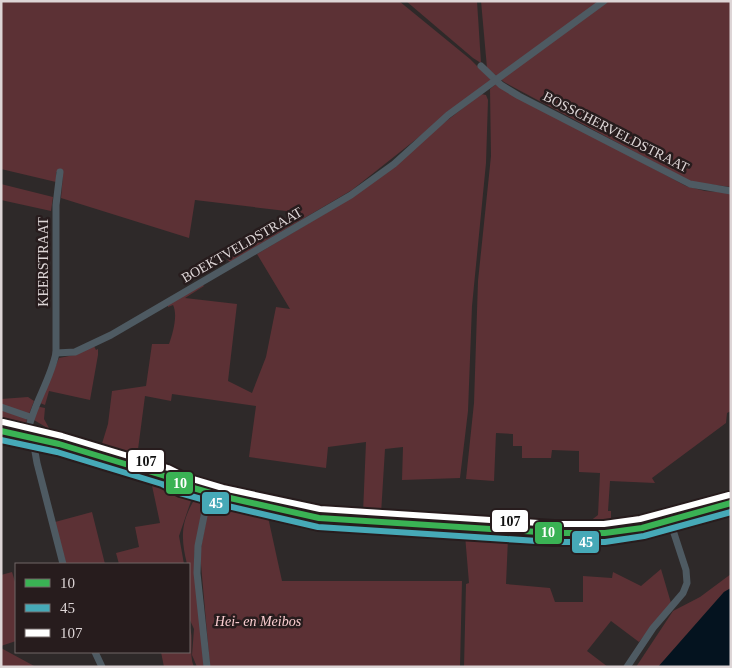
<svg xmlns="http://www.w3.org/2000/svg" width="732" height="668" viewBox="0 0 732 668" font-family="'Times New Roman',serif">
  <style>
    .green { fill: #5c3135 }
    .water { fill: #04131f }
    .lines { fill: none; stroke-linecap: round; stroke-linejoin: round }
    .street { stroke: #4e5a62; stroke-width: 7 }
    .secondary { stroke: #4a5b66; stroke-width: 10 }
    .bus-1-casing { stroke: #271c1d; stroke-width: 10 }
    .bus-2-casing { stroke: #271c1d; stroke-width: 10 }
    .bus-3-casing { stroke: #271c1d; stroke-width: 10 }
    .bus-1 { stroke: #3ab254; stroke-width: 6 }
    .bus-2 { stroke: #46a9b7; stroke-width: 6 }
    .bus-3 { stroke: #fff; stroke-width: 6 }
    .labels { text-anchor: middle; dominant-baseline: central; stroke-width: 5; stroke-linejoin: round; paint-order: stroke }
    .street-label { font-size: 14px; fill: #ddd5d6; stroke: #271c1d }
    .park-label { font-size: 14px; font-style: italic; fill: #fbced1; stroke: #271c1d }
    .line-badge { stroke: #271c1d; stroke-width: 2 }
    .badge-label { font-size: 14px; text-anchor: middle; font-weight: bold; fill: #fff }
    .pale-badge-label { font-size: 14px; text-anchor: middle; font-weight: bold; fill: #111 }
  </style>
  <rect width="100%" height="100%" fill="#2e2929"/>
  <!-- green -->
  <g class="green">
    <path d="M1 1H399L470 59 491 80 352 190 230 262 227 259 291 221 286 211 195 200 189 238 61 198 63 174 56 172V182L1 169Z"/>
    <path d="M406 1H477L481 63 473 58Z"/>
    <path d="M481 1H731V187L691 182 504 82 487 68Z"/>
    <path d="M496 84 686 186 705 191 731 193V411L727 413 726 423 652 478 655 483 610 481 608 511H611V519H625V522L585 525 598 515 600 473 579 472V451L552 450 551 458H522V446H513V434L496 433 494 481 466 479 474 403 478 281 491 156 490 89Z"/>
    <path d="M481 94 486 95 488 100 486 163 472 306 468 411 460 478 402 480 403 447 385 449 381 514 363 513 366 442 328 447 326 468 249 457 256 406 172 394 171 401 145 396 137 457 101 447 108 424 112 391 146 386 152 344H169C173 333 178 315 173 305L168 307V305L202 284 204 286 185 298 237 304 228 381 252 393 266 357 276 307 290 309 257 254 336 207Z"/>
    <path d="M1 184 53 197 51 211 1 200Z"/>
    <path d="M94 346 96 350 98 349V355L90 400 49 391 45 405 40 403 59 358 74 355Z"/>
    <path d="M28 397 34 401 29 414 1 405V399Z"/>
    <path d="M40 407 45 408 44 419 49 428 84 440 83 443 59 435 34 420 36 408Z"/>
    <path d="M1 409 25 418 27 420 25 427 18 430 1 427Z"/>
    <path d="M151 481 193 495 179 536 184 564H119L116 553 139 547 135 527 160 523Z"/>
    <path d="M198 494 201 495 203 502 194 558 204 667H197L192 655 194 629 189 618V564H187C180 536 181 519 198 494Z"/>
    <path d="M215 499 268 517 282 581H462L460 667H210L200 553 209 504Z"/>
    <path d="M92 512 105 564H66L55 522Z"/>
    <path d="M465 535 508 538 506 584 550 588 555 602H583V576L612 578 613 572 641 586 661 569 671 603 639 642 611 621 587 651 608 667H464L466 584 469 583Z"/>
    <path d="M12 572 16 585V641L1 646V575Z"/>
    <path d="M731 574V588L724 592 658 667H636L673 611 700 597Z"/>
    <path d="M189 625C195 639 188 653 194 667H164L161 652H189Z"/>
    <path d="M1 648 36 667H1Z"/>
  </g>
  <!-- water -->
  <path class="water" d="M731 588V667H658L724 592Z"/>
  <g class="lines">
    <!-- street -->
    <g class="street">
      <path d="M481 66 501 85 519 96 690 184 731 191"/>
      <path d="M56 353 75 352 111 335 351 195 394 164 448 115 604 1"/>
      <path d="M1 407 30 417"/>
      <path d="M27 435C32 406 50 382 56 353V205L60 172"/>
      <path d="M35 437 34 446 37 463 63 564"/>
      <path d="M95 652 102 667"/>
      <path d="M207 667 197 573 198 546 210 486"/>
      <path d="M627 667 653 628 683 593 687 583 686 570 670 521"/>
    </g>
    <!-- secondary -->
    <g class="secondary">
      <path d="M1 431 35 437 171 477"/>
      <path d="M165 476 183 485 221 496 319 518 554 533H605L621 531 731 503"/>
    </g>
    <!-- bus-1 casing -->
    <g class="bus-1-casing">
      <path id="bus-1" d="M1 431 59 444 165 476 183 485 221 496 319 518 554 533H605L642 528 731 503"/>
    </g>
    <!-- bus-2 casing -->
    <g class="bus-2-casing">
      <path id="bus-2" d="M1 440 57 452 162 484 180 493 219 504 318 527 553 542H605L644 536 731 512"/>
    </g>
    <!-- bus-3 casing -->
    <g class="bus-3-casing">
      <path id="bus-3" d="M3 422 62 436 168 468 186 477 223 488 320 509 554 524H604L640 519 729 495"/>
    </g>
    <!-- bus-1 -->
    <use href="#bus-1" class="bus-1"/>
    <!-- bus-2 -->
    <use href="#bus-2" class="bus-2"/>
    <!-- bus-3 -->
    <use href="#bus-3" class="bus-3"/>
  </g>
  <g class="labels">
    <!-- street labels -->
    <g class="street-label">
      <text transform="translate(616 132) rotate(27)">BOSSCHERVELDSTRAAT</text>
      <text transform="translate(242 245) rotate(-30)">BOEKTVELDSTRAAT</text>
      <text transform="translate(43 262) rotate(-90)">KEERSTRAAT</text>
    </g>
    <!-- park labels -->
    <g class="park-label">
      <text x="258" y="621">Hei- en Meibos</text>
    </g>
  </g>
  <g class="line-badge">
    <rect x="127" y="449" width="38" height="24" rx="5" fill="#fff"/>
    <rect x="165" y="471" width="29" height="24" rx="5" fill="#3ab254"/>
    <rect x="201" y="491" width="29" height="24" rx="5" fill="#46a9b7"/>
    <rect x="491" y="509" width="38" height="24" rx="5" fill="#fff"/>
    <rect x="534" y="521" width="29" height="24" rx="5" fill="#3ab254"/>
    <rect x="571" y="530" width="29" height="24" rx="5" fill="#46a9b7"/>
  </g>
  <g class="badge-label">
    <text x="180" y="488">10</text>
    <text x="216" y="508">45</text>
    <text x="548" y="537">10</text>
    <text x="586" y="547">45</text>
  </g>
  <g class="pale-badge-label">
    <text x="146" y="466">107</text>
    <text x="510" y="526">107</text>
  </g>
  <!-- border -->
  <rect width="732" height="668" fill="none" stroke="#ddd5d6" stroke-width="5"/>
  <!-- legend -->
  <rect x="15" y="563" width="175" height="90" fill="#271c1d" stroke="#706667"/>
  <rect x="25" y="579" width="25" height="8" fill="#3ab254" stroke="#706667"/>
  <text x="60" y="588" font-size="15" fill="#ddd5d6">10</text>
  <rect x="25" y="604" width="25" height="8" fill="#46a9b7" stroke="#706667"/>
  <text x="60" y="613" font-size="15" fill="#ddd5d6">45</text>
  <rect x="25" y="629" width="25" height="8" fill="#ffffff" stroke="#706667"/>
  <text x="60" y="638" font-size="15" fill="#ddd5d6">107</text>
</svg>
